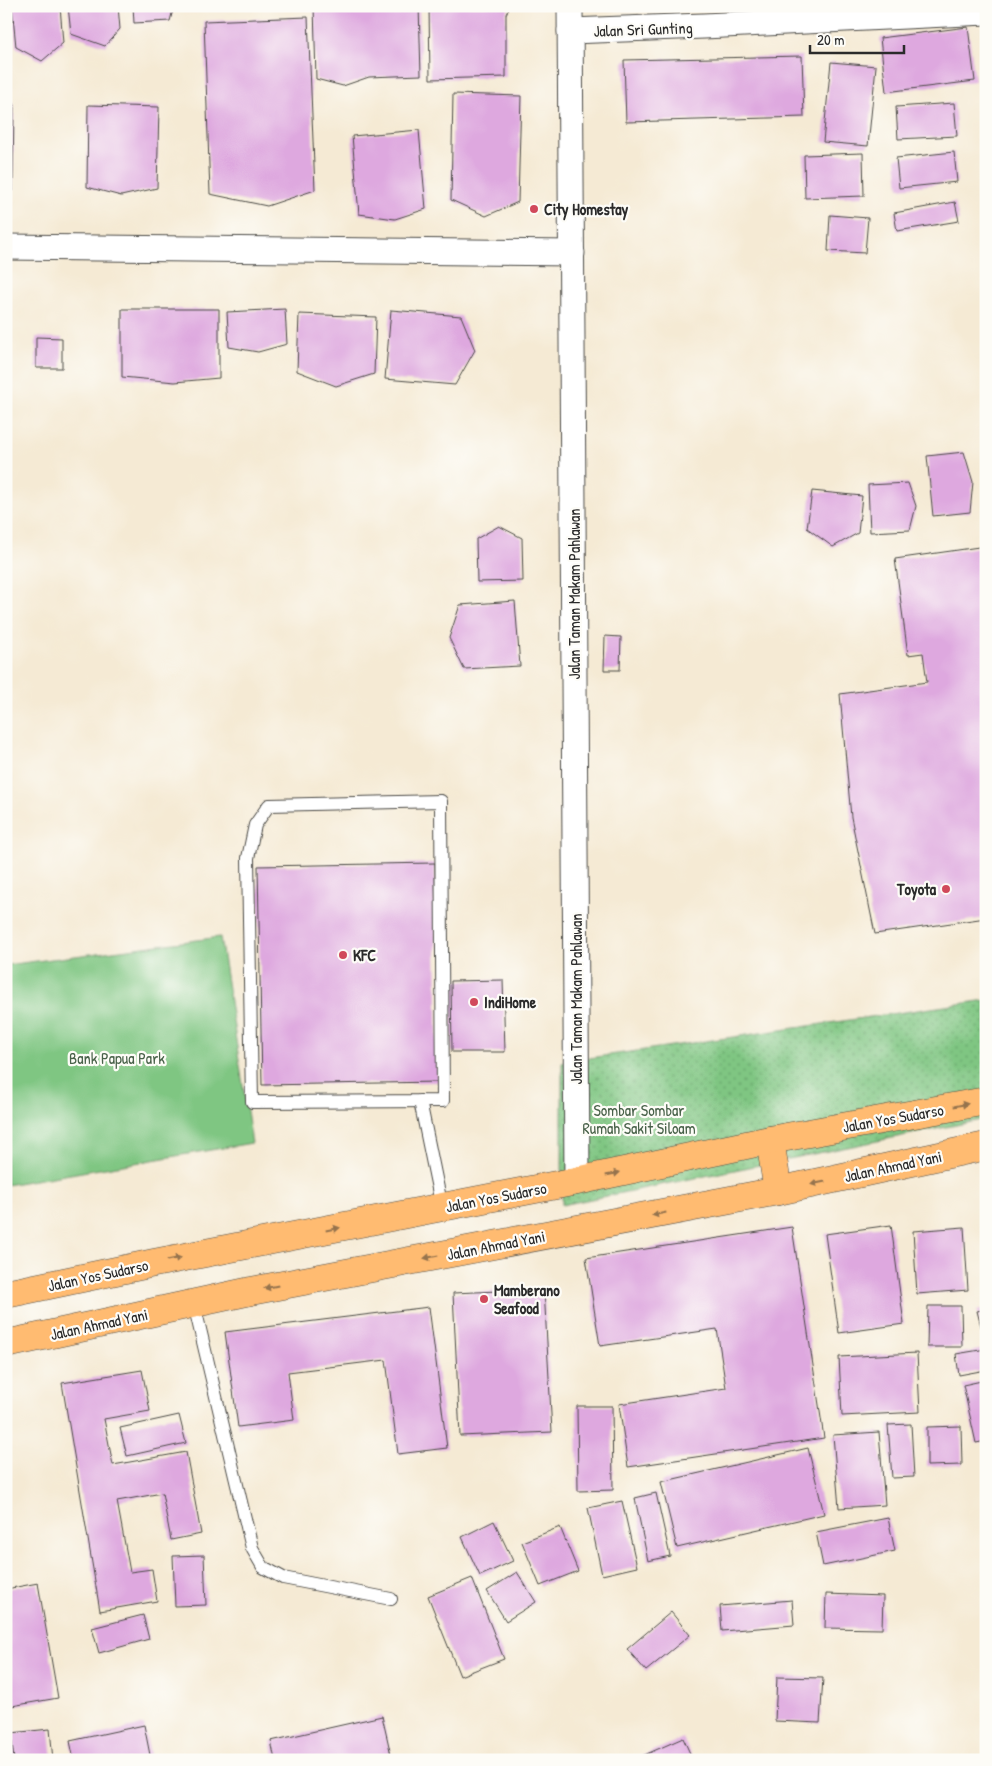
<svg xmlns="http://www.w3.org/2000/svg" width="992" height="1766" viewBox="0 0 992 1766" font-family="'Patrick Hand',sans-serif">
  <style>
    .green { fill: #7fc682; stroke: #557856 }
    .garden { fill: url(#garden-dots); stroke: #557856 }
    .building { fill: #dea8df }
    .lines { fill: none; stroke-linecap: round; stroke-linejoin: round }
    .lane-casing { stroke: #494844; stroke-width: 14 }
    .street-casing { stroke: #494844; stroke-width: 27 }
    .highway-casing { stroke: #494844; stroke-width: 29 }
    .lane { stroke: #fff; stroke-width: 12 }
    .street { stroke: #fff; stroke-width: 25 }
    .highway { stroke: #ffbb71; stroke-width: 28 }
    .oneway { fill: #95734e }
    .poi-dot { fill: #d1495b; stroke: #fdfcf7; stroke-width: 2 }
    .labels { text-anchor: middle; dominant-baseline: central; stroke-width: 4.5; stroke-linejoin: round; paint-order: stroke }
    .street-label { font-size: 16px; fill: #2b2b2b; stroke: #fdfcf7 }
    .poi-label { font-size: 16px; font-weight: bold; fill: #2b2b2b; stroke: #fdfcf7; text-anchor: start }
    .park-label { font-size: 16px; fill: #486149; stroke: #fdfcf7 }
  </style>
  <defs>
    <pattern id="garden-dots" width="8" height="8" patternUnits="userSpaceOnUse" patternTransform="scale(1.25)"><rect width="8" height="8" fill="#7fc682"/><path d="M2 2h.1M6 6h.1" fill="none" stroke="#68a16b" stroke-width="1.8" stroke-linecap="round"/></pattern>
  </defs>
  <rect width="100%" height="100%" fill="#fdfcf7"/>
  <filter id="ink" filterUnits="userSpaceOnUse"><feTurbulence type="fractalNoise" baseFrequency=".02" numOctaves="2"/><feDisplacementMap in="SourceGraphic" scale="10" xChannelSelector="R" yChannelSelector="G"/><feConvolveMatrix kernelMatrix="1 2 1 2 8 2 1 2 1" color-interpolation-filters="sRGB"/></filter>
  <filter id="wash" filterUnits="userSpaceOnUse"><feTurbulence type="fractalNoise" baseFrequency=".0096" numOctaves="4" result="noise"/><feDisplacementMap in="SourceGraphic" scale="20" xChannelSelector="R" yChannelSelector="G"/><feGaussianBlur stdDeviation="1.12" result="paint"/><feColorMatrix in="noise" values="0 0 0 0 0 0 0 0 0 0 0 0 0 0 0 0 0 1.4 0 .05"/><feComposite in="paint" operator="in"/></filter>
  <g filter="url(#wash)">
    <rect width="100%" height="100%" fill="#f5ead4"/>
    <!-- green -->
    <path class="green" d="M220 937 252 1143 6 1185V965Z"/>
    <!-- garden -->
    <path class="garden" d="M986 1000V1119L562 1205V1062Z"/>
    <g id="blocks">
      <!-- building -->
      <g class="building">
        <path d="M12 6H60L63 43 42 61 16 47Z"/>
        <path d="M68 6H118L120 29 105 46 71 34Z"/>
        <path d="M133 6H174L170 21 134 23Z"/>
        <path d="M314 6H419L421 75 369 77 343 86 316 79Z"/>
        <path d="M429 6H510L506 14V77L430 79Z"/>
        <path d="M308 17 315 190 267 206 210 194 204 21Z"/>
        <path d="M968 27 975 81 886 92 880 38Z"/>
        <path d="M802 56 804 117 626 122 624 60Z"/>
        <path d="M831 62 876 66 868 146 823 142Z"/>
        <path d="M453 94 521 96 518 202 486 216 451 200Z"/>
        <path d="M954 103 957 136 898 139 896 107Z"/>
        <path d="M6 104H14L13 190 6 192Z"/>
        <path d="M88 105 159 107 157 188 121 196 87 187Z"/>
        <path d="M419 130 426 209 395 219 359 214 352 136Z"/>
        <path d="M954 152 957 182 899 188 896 158Z"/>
        <path d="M863 153 864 196 805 198 804 155Z"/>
        <path d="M955 202 959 221 897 231 894 213Z"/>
        <path d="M830 215 868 218 865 253 828 251Z"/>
        <path d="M122 309H219V378L175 382 122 377Z"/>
        <path d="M285 309 287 344 258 352 229 347 227 312Z"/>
        <path d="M391 310 461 316 475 350 455 385 385 379Z"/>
        <path d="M299 314 376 317 374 374 336 386 297 371Z"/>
        <path d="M36 337 62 338V368H36Z"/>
        <path d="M964 452 973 482 970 512 933 516 927 456Z"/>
        <path d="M908 483 916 506 910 530 870 532 868 485Z"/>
        <path d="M812 491 862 496 858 533 833 547 807 528Z"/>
        <path d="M499 526 522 538 523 581 477 582 476 539Z"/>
        <path d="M986 546V918L875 934 851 817 840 694 927 682 923 653 908 655 895 559Z"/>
        <path d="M515 601 520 666 464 669 449 638 460 605Z"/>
        <path d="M605 636 621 637 620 670H604Z"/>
        <path d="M435 863 438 1082 262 1085 258 866Z"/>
        <path d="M503 980 505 1052H452L451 981Z"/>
        <path d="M891 1225 904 1324 839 1333 825 1234Z"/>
        <path d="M792 1227 824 1438 628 1467 619 1404 726 1388 717 1329 600 1346 586 1258Z"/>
        <path d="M964 1227 968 1290 917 1294 913 1231Z"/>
        <path d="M544 1289 552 1432 460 1436 453 1293Z"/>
        <path d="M928 1306H961L962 1347H927Z"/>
        <path d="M429 1307 447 1448 398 1454 386 1360 288 1372 294 1420 238 1427 225 1332Z"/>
        <path d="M986 1309V1342H985L977 1311Z"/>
        <path d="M986 1349V1370L959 1375 956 1354Z"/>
        <path d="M917 1353 920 1412 842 1416 839 1357Z"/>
        <path d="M142 1370 150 1411 104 1419 113 1465 186 1452 201 1534 171 1540 162 1493 117 1501 130 1572 152 1569 157 1601 100 1611 62 1383Z"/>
        <path d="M986 1380V1441L976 1443 963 1385Z"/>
        <path d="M577 1406H612L613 1490 578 1491Z"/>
        <path d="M179 1415 186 1443 127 1456 120 1428Z"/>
        <path d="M911 1424 914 1477 892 1478 888 1425Z"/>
        <path d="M961 1426 962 1465 927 1466V1427Z"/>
        <path d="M879 1432 885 1505 839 1508 833 1435Z"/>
        <path d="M808 1448 824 1514 677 1548 661 1482Z"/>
        <path d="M656 1493 670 1556 648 1561 635 1498Z"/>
        <path d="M622 1501 637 1567 602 1575 588 1508Z"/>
        <path d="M888 1518 895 1551 823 1566 816 1532Z"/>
        <path d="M494 1521 513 1561 480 1576 462 1537Z"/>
        <path d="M560 1527 578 1571 540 1586 522 1542Z"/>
        <path d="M204 1555 206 1605 175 1606 173 1556Z"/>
        <path d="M517 1572 536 1602 506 1621 487 1591Z"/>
        <path d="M472 1578 504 1659 460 1676 428 1596Z"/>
        <path d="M38 1583 58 1698 6 1707V1589Z"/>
        <path d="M826 1594 883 1596 882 1629 825 1628Z"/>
        <path d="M792 1600 794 1625 722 1631 720 1606Z"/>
        <path d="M671 1612 690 1635 646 1671 627 1649Z"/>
        <path d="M143 1615 149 1639 99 1653 92 1628Z"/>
        <path d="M777 1677 823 1678 820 1723 775 1721Z"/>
        <path d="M382 1716 391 1755 370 1760H275L271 1741Z"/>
        <path d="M144 1725 151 1760H74L70 1741Z"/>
        <path d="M50 1729 53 1760H14L11 1733Z"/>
        <path d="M683 1738 693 1760H633Z"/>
      </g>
    </g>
  </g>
  <g filter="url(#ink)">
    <use href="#blocks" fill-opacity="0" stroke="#494844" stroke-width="1"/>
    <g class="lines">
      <!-- lane casing -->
      <g class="lane-casing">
        <g id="lane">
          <path d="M441 801 443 1101 252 1102 248 858 255 825 269 805Z"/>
          <path d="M420 1101 442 1208"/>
          <path d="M194 1304 252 1548 263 1567 283 1578 391 1599"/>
        </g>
      </g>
      <!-- street casing -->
      <g class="street-casing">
        <g id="street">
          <path d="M570 6 577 1181"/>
          <path d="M570 31 704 26 986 12"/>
          <path d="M6 247 572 253"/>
        </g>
      </g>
      <!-- highway casing -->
      <g class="highway-casing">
        <g id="highway">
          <path d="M770 1140 778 1191"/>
          <path d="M6 1294 154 1263 577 1181 770 1140 986 1101"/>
          <path d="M6 1344 251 1291 778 1191 986 1146"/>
        </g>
      </g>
      <!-- lane -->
      <use href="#lane" class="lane"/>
      <!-- street -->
      <use href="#street" class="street"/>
      <!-- highway -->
      <use href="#highway" class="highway"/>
    </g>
    <!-- one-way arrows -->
    <defs><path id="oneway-solid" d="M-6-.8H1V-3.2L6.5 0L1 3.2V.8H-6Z" transform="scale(1.25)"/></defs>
    <g class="oneway">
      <use href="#oneway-solid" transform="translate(961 1105) rotate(-11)"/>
      <use href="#oneway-solid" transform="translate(613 1174) rotate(-12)"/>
      <use href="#oneway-solid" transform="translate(818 1183) rotate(168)"/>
      <use href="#oneway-solid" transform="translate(659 1214) rotate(169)"/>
      <use href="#oneway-solid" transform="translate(333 1229) rotate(-11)"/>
      <use href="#oneway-solid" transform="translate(431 1257) rotate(169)"/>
      <use href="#oneway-solid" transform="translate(174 1259) rotate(-11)"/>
      <use href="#oneway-solid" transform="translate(271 1287) rotate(169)"/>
    </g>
  </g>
  <!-- markers -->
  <g class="poi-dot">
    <circle cx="534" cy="209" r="5"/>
    <circle cx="946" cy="889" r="5"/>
    <circle cx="343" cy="955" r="5"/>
    <circle cx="474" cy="1002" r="5"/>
    <circle cx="484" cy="1299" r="5"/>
  </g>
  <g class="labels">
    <!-- street labels -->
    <g class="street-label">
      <text transform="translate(643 29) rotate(-2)">Jalan Sri Gunting</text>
      <text transform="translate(574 594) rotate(-90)">Jalan Taman Makam Pahlawan</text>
      <text transform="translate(576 999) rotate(-90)">Jalan Taman Makam Pahlawan</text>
      <text transform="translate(893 1118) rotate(-10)">Jalan Yos Sudarso</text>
      <text transform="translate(893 1166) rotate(-12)">Jalan Ahmad Yani</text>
      <text transform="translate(496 1197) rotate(-11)">Jalan Yos Sudarso</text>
      <text transform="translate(496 1245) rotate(-11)">Jalan Ahmad Yani</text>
      <text transform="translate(98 1275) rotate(-12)">Jalan Yos Sudarso</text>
      <text transform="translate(99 1324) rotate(-12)">Jalan Ahmad Yani</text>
    </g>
    <!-- poi labels -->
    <g class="poi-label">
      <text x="544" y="209">City Homestay</text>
      <text x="936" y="889" text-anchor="end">Toyota</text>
      <text x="353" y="955">KFC</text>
      <text x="484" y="1002">IndiHome</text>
      <text x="494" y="1290">Mamberano<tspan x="494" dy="18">Seafood</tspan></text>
    </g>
    <!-- park labels -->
    <g class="park-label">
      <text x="117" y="1058">Bank Papua Park</text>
      <text x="639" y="1110">Sombar Sombar<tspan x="639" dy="18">Rumah Sakit Siloam</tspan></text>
    </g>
  </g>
  <!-- margin -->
  <rect width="992" height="1766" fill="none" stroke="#fdfcf7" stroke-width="25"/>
  <!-- scale -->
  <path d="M810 45v8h94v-8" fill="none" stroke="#2b2b2b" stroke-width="2.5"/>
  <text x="817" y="45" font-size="15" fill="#2b2b2b" stroke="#fdfcf7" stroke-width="4" paint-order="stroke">20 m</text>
</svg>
